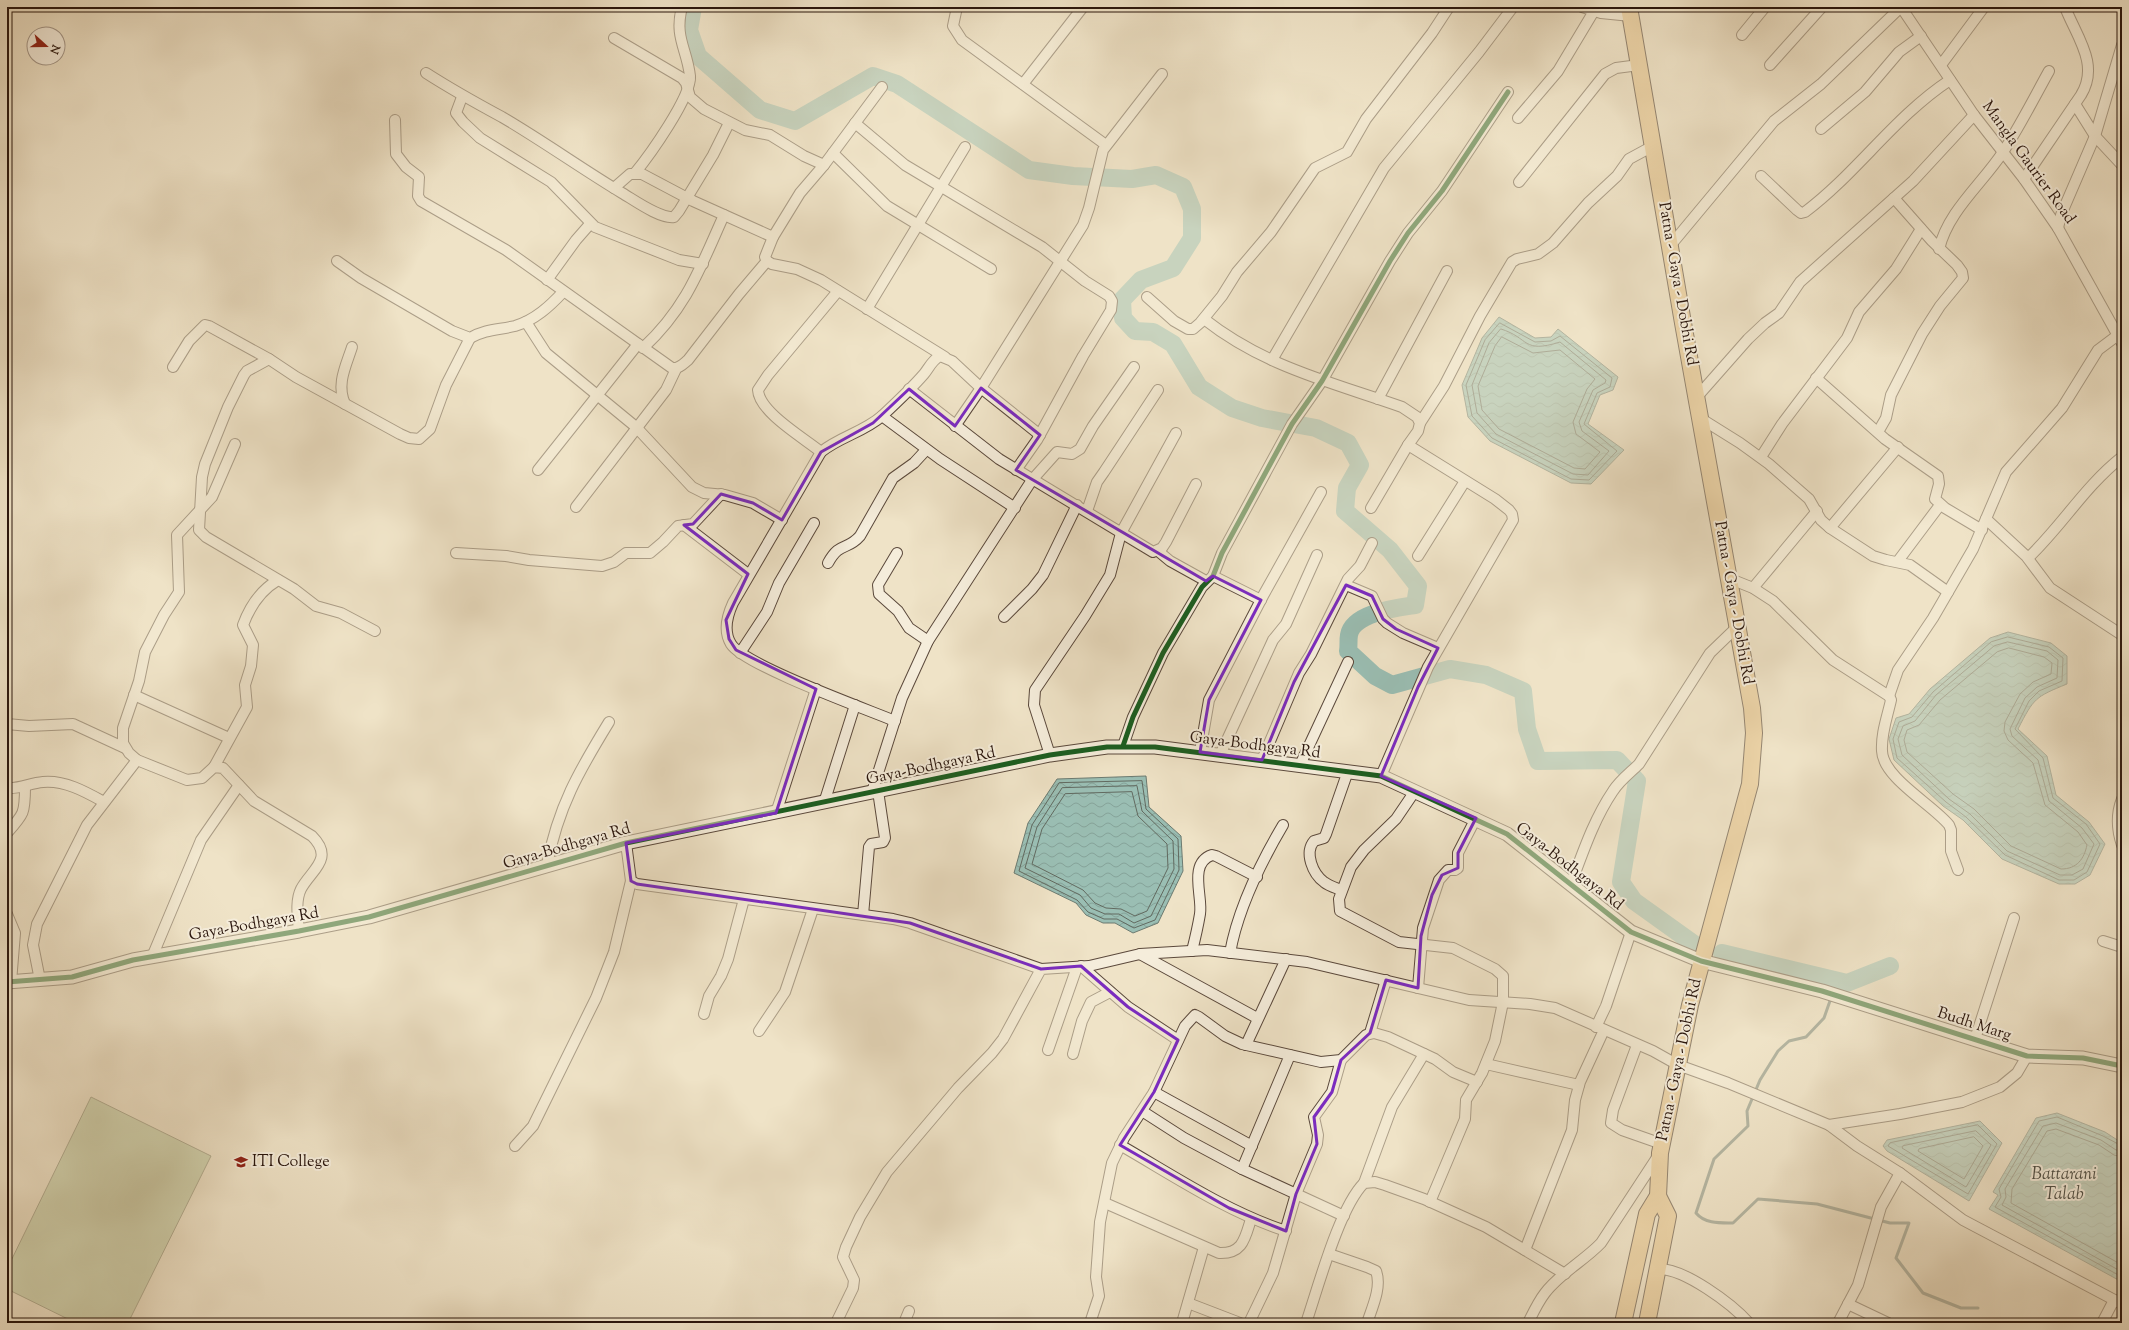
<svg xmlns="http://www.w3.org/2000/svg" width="2129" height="1330" viewBox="0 0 2129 1330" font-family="'Sorts Mill Goudy',serif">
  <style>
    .park { fill: #b3c59a; stroke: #6e6e54 }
    .water { fill: url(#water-waves); stroke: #6d7b71 }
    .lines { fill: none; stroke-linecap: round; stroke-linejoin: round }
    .shore { stroke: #626a60; stroke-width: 1 }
    .stream { stroke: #6d7b71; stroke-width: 3 }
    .river { stroke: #9abeb3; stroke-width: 18 }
    .minor-casing { stroke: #5b493c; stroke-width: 12 }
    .tertiary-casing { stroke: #5b493c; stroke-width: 15 }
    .primary-casing { stroke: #2a160d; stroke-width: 18 }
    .minor { stroke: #f5eddb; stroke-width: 10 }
    .tertiary { stroke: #f5eddb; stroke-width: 13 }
    .primary { stroke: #e8c284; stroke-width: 16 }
    .cycleway-casing { stroke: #f5eddb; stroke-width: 8 }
    .cycleway { stroke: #1b5e20; stroke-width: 5 }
    .marked { fill: none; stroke: #7b2cbf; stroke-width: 3; stroke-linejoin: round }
    .labels { text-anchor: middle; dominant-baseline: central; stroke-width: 4; stroke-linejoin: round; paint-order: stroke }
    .street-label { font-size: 16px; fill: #2a160d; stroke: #f5eddb }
    .poi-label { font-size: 16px; fill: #2a160d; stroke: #f5eddb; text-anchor: start }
    .water-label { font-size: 17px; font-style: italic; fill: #515147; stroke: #f5eddb }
  </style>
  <defs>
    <pattern id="water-waves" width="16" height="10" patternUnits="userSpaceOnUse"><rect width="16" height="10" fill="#9abeb3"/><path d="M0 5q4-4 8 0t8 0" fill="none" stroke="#85a399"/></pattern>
  </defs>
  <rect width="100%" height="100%" fill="#efe3c7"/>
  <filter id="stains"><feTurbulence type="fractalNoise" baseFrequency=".005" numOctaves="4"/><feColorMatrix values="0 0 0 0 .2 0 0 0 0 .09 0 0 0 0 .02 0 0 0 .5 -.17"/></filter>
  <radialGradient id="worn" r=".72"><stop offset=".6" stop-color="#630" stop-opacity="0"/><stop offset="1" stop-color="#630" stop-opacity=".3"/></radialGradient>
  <!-- park -->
  <path class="park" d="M91 1097 211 1156 128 1323H76L7 1289V1269Z"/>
  <!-- water -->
  <g class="water">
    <path d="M1499 317 1535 338 1551 337 1558 329 1618 377 1613 390 1600 395 1588 424 1624 450 1591 484 1571 483 1490 441 1468 417 1462 385 1482 338Z"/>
    <path d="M2008 632 2051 643 2067 656V684C2035 697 2034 698 2018 729L2047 756 2056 795 2089 822 2105 844 2090 875 2075 884H2059L2002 859 1963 820 1943 806 1894 760 1889 739 1896 718 1909 714 1930 689 1990 638Z"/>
    <path d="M1146 776 1149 807 1181 836 1183 871 1158 923 1133 933 1115 923H1103L1086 915 1076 903 1014 873 1028 823 1057 779Z"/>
    <path d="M2057 1113 2105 1132 2122 1143V1282L1989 1209 1998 1195 1993 1192 2036 1118Z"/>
    <path d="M1980 1121 2002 1143 1969 1201 1887 1151 1883 1146 1887 1140Z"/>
  </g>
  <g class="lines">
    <!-- shore -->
    <g class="shore">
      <path d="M1500 323 1535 342 1551 341 1560 336 1612 378 1610 387 1597 393 1584 424 1617 451 1589 480 1571 479 1492 438 1472 416 1466 385 1485 340Z"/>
      <path d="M1501 329C1530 338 1522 354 1560 342L1606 380 1605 383 1593 390 1579 422 1582 431 1609 451 1588 475 1573 474 1496 434 1477 413 1472 385 1489 343Z"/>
      <path d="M1502 337 1533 353 1560 350 1595 379 1587 389 1573 422 1576 434 1600 452 1585 469 1574 468 1499 429 1482 410 1478 386 1495 346Z"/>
      <path d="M2008 637 2049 647 2063 658 2062 681 2039 691 2029 701 2015 729 2043 758 2053 798 2086 824 2100 844 2087 872 2074 880H2059L2005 855 1966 817 1946 802 1897 758 1893 739 1899 722 1912 717 1933 692 1991 642Z"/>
      <path d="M2008 642 2047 651 2058 660 2057 678 2037 687 2025 698 2010 729 2012 736 2038 760 2049 801 2082 828 2094 844 2083 869 2072 875H2060L2007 851 1970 814 1949 799 1902 755 1898 739 1903 726 1915 721 1936 695 1994 646Z"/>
      <path d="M2009 648 2044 657 2052 663 2051 674 2033 682 2020 694 2005 722 2004 731 2008 740 2033 763 2045 805 2078 832 2087 845C2084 859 2077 869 2061 869L2011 846 1974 809 1953 794 1907 752 1904 740 1907 730 1919 725 1940 700 1997 652Z"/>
      <path d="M1142 781 1146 809 1178 839 1179 870 1155 920 1134 928 1117 919H1104L1088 912 1077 900 1019 871 1032 825 1059 783Z"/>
      <path d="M1137 786 1142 811 1173 841 1174 869 1151 916 1134 923 1119 914H1105L1091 908 1080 895 1025 868 1037 827 1062 788Z"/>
      <path d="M1132 792 1138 816 1167 844 1168 868 1147 911 1135 916 1121 909 1106 908 1095 903 1083 890 1032 864 1042 829 1065 794Z"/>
      <path d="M1978 1125 1997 1144 1968 1194 1888 1146 1890 1143Z"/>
      <path d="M1976 1131 1991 1145 1966 1187 1902 1148 1903 1146Z"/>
      <path d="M1974 1137 1983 1146 1964 1179 1918 1151 1919 1149Z"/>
      <path d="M2122 1146 2103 1136 2057 1117 2039 1121 1999 1189 2001 1197 1995 1207 2122 1277"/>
      <path d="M2122 1151 2116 1150 2101 1140 2056 1123 2043 1126 2005 1189 2006 1197 2002 1205 2122 1272"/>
      <path d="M2122 1157 2114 1155 2099 1145 2056 1129 2047 1131 2012 1189 2011 1203 2122 1265"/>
    </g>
    <!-- stream -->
    <g class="stream">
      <path d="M1834 991 1838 981"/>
      <path d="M1831 998 1824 1018 1806 1037 1789 1041 1778 1051 1760 1080 1747 1111 1748 1126 1714 1159 1696 1213C1705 1224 1720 1223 1733 1223L1758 1199 1817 1204 1890 1223H1909L1896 1258 1923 1293 1961 1308H1978"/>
    </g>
    <!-- river -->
    <g class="river">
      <path d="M693 7 689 30 698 56 760 110 795 121 873 76 897 84 1029 170 1073 176 1132 179 1156 175 1183 187 1192 209V238L1173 268 1141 280 1122 300 1123 318 1135 331 1153 332 1173 344 1199 387 1232 408 1262 418 1316 428 1348 443 1360 465 1347 488 1345 511 1390 550 1418 586 1415 605C1396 608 1353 613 1349 635 1348 640 1349 646 1348 651L1375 676 1392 685 1450 669 1486 675 1523 691 1527 729 1538 761 1617 760 1637 781 1621 882 1634 901 1694 944"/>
      <path d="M1722 953 1847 983 1890 966"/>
    </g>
    <!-- minor casing -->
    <g class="minor-casing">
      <g id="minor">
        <path d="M957 7 953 26 962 40 1106 145"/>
        <path d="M1582 7 1601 13 1631 16"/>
        <path d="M1901 7 1974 115 2024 179 2058 228 2122 343"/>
        <path d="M1742 35 1765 7"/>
        <path d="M614 38 682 78 686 83 690 97 704 109 745 130 770 135 804 156 824 165"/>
        <path d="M1770 65 1822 7"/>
        <path d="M1941 65 1984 7"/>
        <path d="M426 73C451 89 476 103 502 117 543 141 582 169 622 193 634 200 660 219 674 217L679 211 713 155 729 123"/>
        <path d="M1023 84 1083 7"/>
        <path d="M882 87 824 165 800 193 773 237 765 257 767 261 772 264 797 269 821 280 945 357"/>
        <path d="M462 97 456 113 463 122 480 138 551 182 595 227 679 260 703 264"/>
        <path d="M2075 104 2095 136 2122 165"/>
        <path d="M1518 118 1558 71 1594 11"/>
        <path d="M395 120 396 154 406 167 419 177 418 196 421 201 506 250 672 368C679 369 683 364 688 360L739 294 767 261"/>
        <path d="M855 123 905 165 1042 247 1085 281 1109 296 1112 301 1111 310 1083 356 1037 440 1016 470"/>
        <path d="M1821 129 1865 92 1899 52 1921 36"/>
        <path d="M833 153 887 206 991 269"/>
        <path d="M635 173C649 156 692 96 690 76 687 49 674 37 682 7"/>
        <path d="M1761 176 1797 210 1801 213 1805 212C1857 173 1895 116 1950 80"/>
        <path d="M2024 179 2081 95C2100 64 2076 36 2065 7"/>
        <path d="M1519 182 1605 74 1616 68 1639 65"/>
        <path d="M614 188 630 174H642L693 201 773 237"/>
        <path d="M2058 228 2061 215 2095 136 2122 45"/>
        <path d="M1670 246 1774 121 1821 84 1901 7"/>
        <path d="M1939 249C1948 211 1982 184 2003 152 2020 126 2034 98 2049 71"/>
        <path d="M337 261 361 278 452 331 470 338C486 329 498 330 515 326 535 320 550 306 563 292"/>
        <path d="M547 280 576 240 590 224"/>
        <path d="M1147 297 1174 321 1188 329H1193L1200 323 1222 296 1237 272 1271 232 1315 168 1347 152 1366 119 1432 33 1449 7"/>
        <path d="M867 309 965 147"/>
        <path d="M1204 319C1265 367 1331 382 1402 407L1417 417 1420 423 1418 431 1408 445 1495 499 1509 510 1512 514 1513 520 1428 667 1381 776"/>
        <path d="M526 322 546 353 636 427 692 487 704 493 725 495 753 503 782 520"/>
        <path d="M643 348C687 307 700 268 724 215"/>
        <path d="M269 359 247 371 244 375 228 407 205 464 202 477 199 530 206 537 294 589 316 606 341 613 375 631"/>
        <path d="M1272 360 1384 168 1479 52 1513 7"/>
        <path d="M173 367 189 341 205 325 209 326 269 359 296 377 400 434 409 438 419 439 430 429 446 385 470 338"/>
        <path d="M1816 378 1885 439 1938 476 1939 484 1935 499 1945 508 1982 530"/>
        <path d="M909 389 999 459 1153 552 1162 548 1166 542 1196 484"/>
        <path d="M1696 398 1748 339 1765 323 1779 313 1800 282 1913 181 1974 115"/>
        <path d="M1378 399 1447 271"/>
        <path d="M345 404C336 384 346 366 352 347"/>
        <path d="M882 416 940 459 1015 508"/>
        <path d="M1700 418 1740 443 1769 464 1809 499 1821 520 1830 528 1873 556 1886 560 1910 565 1948 592"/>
        <path d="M1420 423 1444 386 1480 316 1512 262 1517 259 1538 254 1553 243 1588 203 1617 176 1629 159 1653 146"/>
        <path d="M955 426 981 388 1083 225 1089 208 1103 150 1162 74"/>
        <path d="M1878 432 1886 418 1891 395 1922 334 1940 306 1963 278 1962 272 1957 265 1932 241 1894 198"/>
        <path d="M235 444 212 497 177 535 179 592 164 615 145 652 139 681 123 728V743L129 753 137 760 187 780 202 778 214 767 223 768 254 801 312 836C335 859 311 870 301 889 295 901 298 918 299 931"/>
        <path d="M821 452C804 438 759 412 758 390L768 375 838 291"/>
        <path d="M1761 457 1782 424 1847 338 1859 312 1896 269 1921 229"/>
        <path d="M538 470 638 344"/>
        <path d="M576 507 666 390 676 369"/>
        <path d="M1371 508 1408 445"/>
        <path d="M1087 511 1097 482 1104 472 1158 390"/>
        <path d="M1986 519 2026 556 2050 588 2122 635"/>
        <path d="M684 525 748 574"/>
        <path d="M1830 528 1898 447"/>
        <path d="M1158 551 1170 561 1206 581"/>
        <path d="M456 553 506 556 529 560 602 566 614 562 626 553H650L663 542 678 526 693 524 721 494"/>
        <path d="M897 553 878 585 879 594 898 611 909 628 928 641"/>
        <path d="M1418 556 1465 481"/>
        <path d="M2028 558C2061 527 2085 486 2122 457"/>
        <path d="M1898 561 1940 505"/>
        <path d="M828 563C840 541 847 551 860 536L893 478 914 463 926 450"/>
        <path d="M1213 576 1261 600"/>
        <path d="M1728 578 1753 588 1773 601 1833 660 1889 696 1891 700C1887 718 1881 733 1882 751 1883 778 1933 805 1949 825L1951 830V851L1958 870"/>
        <path d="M1346 585 1372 596 1383 619 1387 623 1403 633 1438 648"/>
        <path d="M1753 588 1817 511"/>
        <path d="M1004 617 1032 589 1043 575 1077 505"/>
        <path d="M740 653 767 612 779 583 814 523"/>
        <path d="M134 695 229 738"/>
        <path d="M1889 696 1898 670 1933 618 1973 549 2006 472 2062 408 2098 350 2122 332"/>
        <path d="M895 721C866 709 744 665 731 644 723 631 727 616 733 603L821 452C839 437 864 432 882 416 896 403 911 389 924 374 929 368 932 360 940 356L952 361 981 388 1040 435"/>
        <path d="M7 724 29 726 73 724 125 748"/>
        <path d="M1123 746 1133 717 1163 653 1202 587 1213 576 1222 553 1292 424 1322 381 1390 261 1408 233 1442 191 1508 92"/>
        <path d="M1200 752 1209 700 1264 594 1321 492"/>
        <path d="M1050 755 1034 705 1035 690 1085 616 1110 575 1121 533 1176 433"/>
        <path d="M1220 755 1273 640 1286 624 1317 555"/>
        <path d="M1262 760 1299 673 1311 654 1348 579 1360 566 1372 543"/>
        <path d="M1300 765 1348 662"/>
        <path d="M214 767 247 707 245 685 251 666 253 645 243 625C250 606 261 590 278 580"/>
        <path d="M7 788C20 789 30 783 43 782 65 780 86 792 104 802"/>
        <path d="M1415 791 1396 819 1364 850 1351 867 1339 899 1340 911 1399 942 1453 948 1495 969 1503 976V1002L1495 1041 1482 1073 1466 1100 1465 1119 1430 1202"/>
        <path d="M872 792 902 698 928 641 1032 480 1057 452 1072 454 1080 449 1093 426 1134 367"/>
        <path d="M2122 799C2116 814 2117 830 2122 845"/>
        <path d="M824 803 855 705"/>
        <path d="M776 813 816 689"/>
        <path d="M7 833C24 814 25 813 25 787"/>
        <path d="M626 843 631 881 637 884 893 919 910 923 1041 969"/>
        <path d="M547 865C558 807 579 771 609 722"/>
        <path d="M1571 884C1583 852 1594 819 1613 791 1620 780 1630 773 1639 764L1710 653 1737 627"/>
        <path d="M1341 890C1336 888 1329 886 1324 882 1313 874 1304 853 1314 841L1324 838 1326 834 1348 771"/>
        <path d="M7 914 15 933 11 982"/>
        <path d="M863 915 869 847 871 844 883 842 885 838 878 791"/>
        <path d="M2103 941 2122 947"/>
        <path d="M1192 951C1195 939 1198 926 1200 914 1203 897 1188 863 1212 855L1216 856 1257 877"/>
        <path d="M1230 953C1238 908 1260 864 1283 825"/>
        <path d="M1140 954 1257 1018"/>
        <path d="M152 957 201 840 239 785"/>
        <path d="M1081 966 1128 1007 1178 1040"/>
        <path d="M40 980 33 945 37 924 87 825 137 760"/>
        <path d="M1418 988 1423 928 1439 880 1448 870H1455L1458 868V853L1476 818"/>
        <path d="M704 1014 709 996 721 976 728 959 744 899"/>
        <path d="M1596 1027 1606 1006 1631 932"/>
        <path d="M759 1031 785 992 813 909"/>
        <path d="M1370 1033 1386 980"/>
        <path d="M1975 1039 2014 918"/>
        <path d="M1246 1045 1286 959"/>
        <path d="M1637 1045 1613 1110 1611 1123 1622 1130 1662 1144"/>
        <path d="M1048 1050 1077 967"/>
        <path d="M1073 1054 1082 1021 1091 1002 1110 992"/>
        <path d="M2027 1056 2017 1073 2000 1087 1962 1102 1900 1114 1829 1125 1857 1146 1900 1173 1963 1220 2122 1304"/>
        <path d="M1486 1064 1579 1085"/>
        <path d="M1154 1092 1252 1146"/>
        <path d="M1142 1111 1184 1138 1242 1169 1344 1216"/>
        <path d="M1120 1145C1174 1176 1227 1212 1286 1231"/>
        <path d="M515 1146 533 1126 596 998 614 952 631 881"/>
        <path d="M1242 1169 1290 1055"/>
        <path d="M1364 1183 1392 1107 1424 1054"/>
        <path d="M1105 1203 1219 1253C1243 1254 1245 1238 1251 1219"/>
        <path d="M1525 1250 1572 1130 1575 1100 1580 1082 1604 1030"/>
        <path d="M1329 1254 1367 1267 1376 1271C1382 1287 1372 1308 1367 1323"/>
        <path d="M1658 1269C1684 1268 1732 1304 1749 1323"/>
        <path d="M1188 1303 1240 1323"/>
        <path d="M1848 1304 1888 1323"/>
        <path d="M836 1323 853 1288 854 1280 843 1257 846 1247 860 1217 887 1172 958 1088 992 1053 1003 1039 1041 969 1089 966 1140 954 1207 950 1307 962 1469 1000 1530 1004 1555 1008 1653 1051 1678 1065 1728 1083 1829 1125"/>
        <path d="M904 1323 909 1311"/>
        <path d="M1090 1323 1099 1296 1096 1277 1100 1222 1112 1163 1124 1138 1154 1092 1185 1026 1195 1015 1199 1017 1225 1036 1242 1044 1321 1062 1341 1060 1366 1035 1374 1033 1388 1037 1435 1059 1453 1072 1477 1082"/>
        <path d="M1182 1323 1204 1247"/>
        <path d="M1249 1323 1273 1273 1296 1194 1317 1144 1318 1135 1314 1117 1332 1092 1341 1060"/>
        <path d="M1306 1323C1318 1288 1339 1208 1364 1183L1375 1182 1385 1185 1424 1199 1486 1227 1565 1274"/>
        <path d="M1528 1323C1533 1313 1538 1302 1545 1293 1560 1273 1584 1261 1601 1243L1658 1156"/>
        <path d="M1838 1323 1858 1285 1881 1207 1900 1173"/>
        <path d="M2102 1323 2114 1300"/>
      </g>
    </g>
    <!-- tertiary casing -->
    <g class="tertiary-casing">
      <path id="tertiary" d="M7 982 72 977 133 960 299 931 369 917 626 843 1050 755 1107 747H1155L1381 776 1507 834 1631 932 1701 961 1822 991 2027 1056 2083 1058 2122 1066"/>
    </g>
    <!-- primary casing -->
    <g class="primary-casing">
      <g id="primary">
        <path d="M1623 1323 1647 1214 1658 1196 1660 1153 1690 1005 1750 784 1754 733 1752 708 1683 323 1629 7"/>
        <path d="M1647 1323 1668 1216 1658 1196"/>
      </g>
    </g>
    <!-- minor -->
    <use href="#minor" class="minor"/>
    <!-- tertiary -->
    <use href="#tertiary" class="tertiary"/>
    <!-- primary -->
    <use href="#primary" class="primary"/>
    <!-- cycleway casing -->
    <g class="cycleway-casing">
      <g id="cycleway">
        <path d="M1123 746 1133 717 1163 653 1202 587 1213 576 1222 553 1292 424 1322 381 1390 261 1408 233 1442 191 1508 92"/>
        <path d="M7 982 72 977 133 960 299 931 369 917 626 843 1050 755 1107 747H1155L1381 776 1507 834 1631 932 1701 961 1822 991 2027 1056 2083 1058 2122 1066"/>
      </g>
    </g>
    <!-- cycleway -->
    <use href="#cycleway" class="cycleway"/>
  </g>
  <!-- marked area -->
  <path d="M0 0H2129V1330H0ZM981 388 1040 435 1016 470 1206 581 1213 576 1261 600 1209 700 1200 752 1262 760 1294 682 1346 585 1372 596 1383 619 1396 629 1438 648 1418 687 1381 776 1476 818 1458 853V868L1442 875 1432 895 1421 936 1418 988 1386 980 1370 1033 1341 1060 1332 1092 1314 1117 1317 1144 1296 1194 1286 1231 1229 1208 1120 1145 1154 1092 1178 1040 1128 1007 1081 966 1041 969 910 923 637 884 631 881 626 843 776 813 816 689 736 650 729 639 726 620 748 574 684 525 693 524 721 494 753 503 782 520 821 452 873 423 909 389 955 426Z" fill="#efe3c7" fill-opacity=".55" fill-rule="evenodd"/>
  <path class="marked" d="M981 388 1040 435 1016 470 1206 581 1213 576 1261 600 1209 700 1200 752 1262 760 1294 682 1346 585 1372 596 1383 619 1396 629 1438 648 1418 687 1381 776 1476 818 1458 853V868L1442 875 1432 895 1421 936 1418 988 1386 980 1370 1033 1341 1060 1332 1092 1314 1117 1317 1144 1296 1194 1286 1231 1229 1208 1120 1145 1154 1092 1178 1040 1128 1007 1081 966 1041 969 910 923 637 884 631 881 626 843 776 813 816 689 736 650 729 639 726 620 748 574 684 525 693 524 721 494 753 503 782 520 821 452 873 423 909 389 955 426Z"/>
  <!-- icons -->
  <defs>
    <g id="school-bare" transform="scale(1.08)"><path d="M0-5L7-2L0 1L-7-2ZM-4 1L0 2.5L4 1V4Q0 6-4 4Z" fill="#8f2418" stroke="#f5eddb" stroke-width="2.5" paint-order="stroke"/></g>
  </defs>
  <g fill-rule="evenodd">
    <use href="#school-bare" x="241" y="1162"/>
  </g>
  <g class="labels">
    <!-- street labels -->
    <g class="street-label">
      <text transform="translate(2028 163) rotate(54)">Mangla Gaurier Road</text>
      <text transform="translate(1677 284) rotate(80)">Patna - Gaya - Dobhi Rd</text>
      <text transform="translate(1733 603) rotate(80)">Patna - Gaya - Dobhi Rd</text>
      <text transform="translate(1255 746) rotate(7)">Gaya-Bodhgaya Rd</text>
      <text transform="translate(931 767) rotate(-12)">Gaya-Bodhgaya Rd</text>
      <text transform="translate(567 847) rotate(-16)">Gaya-Bodhgaya Rd</text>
      <text transform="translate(1569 867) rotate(38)">Gaya-Bodhgaya Rd</text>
      <text transform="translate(254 925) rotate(-10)">Gaya-Bodhgaya Rd</text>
      <text transform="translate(1974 1025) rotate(18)">Budh Marg</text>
      <text transform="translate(1680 1060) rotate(-78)">Patna - Gaya - Dobhi Rd</text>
    </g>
    <!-- poi labels -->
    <g class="poi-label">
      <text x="252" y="1162">ITI College</text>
    </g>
    <!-- water labels -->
    <g class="water-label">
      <text x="2064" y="1175">Battarani<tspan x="2064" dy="20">Talab</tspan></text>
    </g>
  </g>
  <!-- margin -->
  <rect width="2129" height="1330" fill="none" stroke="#efe3c7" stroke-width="24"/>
  <rect x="8" y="8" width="2113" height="1314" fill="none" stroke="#2a160d" stroke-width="2"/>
  <rect x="12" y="12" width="2105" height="1306" fill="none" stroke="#2a160d"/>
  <!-- north arrow -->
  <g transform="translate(46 46) rotate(111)"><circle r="19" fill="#f5eddb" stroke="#a49789"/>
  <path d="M0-3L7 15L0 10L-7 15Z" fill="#8f2418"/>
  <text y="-6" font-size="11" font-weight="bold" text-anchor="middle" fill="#2a160d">N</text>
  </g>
  <rect width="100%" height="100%" filter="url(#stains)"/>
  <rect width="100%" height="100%" fill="url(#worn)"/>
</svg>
